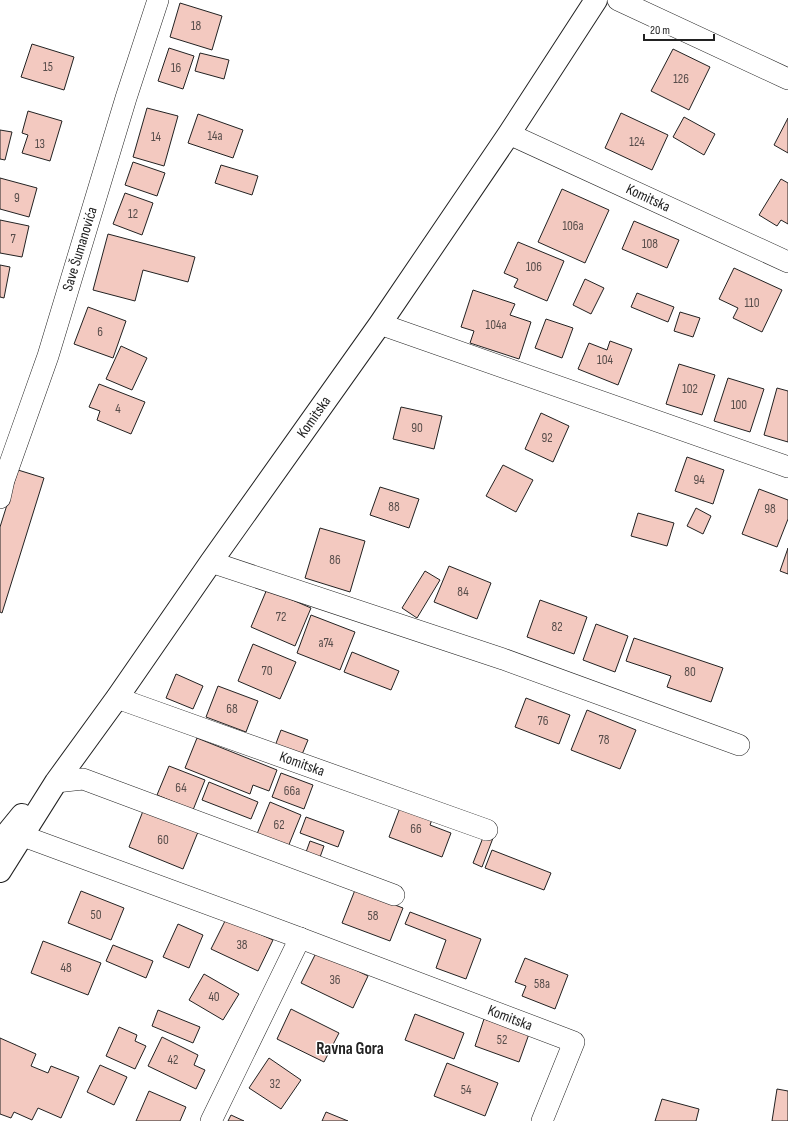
<svg xmlns="http://www.w3.org/2000/svg" width="788" height="1121" viewBox="0 0 788 1121" font-family="'Sofia Sans Condensed',sans-serif">
  <style>
    .building { fill: #f3c9c0; stroke: #222 }
    .lines { fill: none; stroke-linecap: round; stroke-linejoin: round }
    .minor-casing { stroke: #222; stroke-width: 22 }
    .secondary-casing { stroke: #222; stroke-width: 24 }
    .minor { stroke: #fff; stroke-width: 21 }
    .secondary { stroke: #fff; stroke-width: 22 }
    .labels { text-anchor: middle; dominant-baseline: central; stroke-width: 3; stroke-linejoin: round; paint-order: stroke }
    .number-label { font-size: 13px; fill: #564c4a }
    .street-label { font-size: 15px; fill: #222; stroke: #fff }
    .quarter-label { font-size: 17px; font-weight: bold; fill: #222; stroke: #fff }
  </style>
  <rect width="100%" height="100%" fill="#fff"/>
  <!-- building -->
  <g class="building">
    <path d="M180 3 222 16 212 50 170 37Z"/>
    <path d="M32 44 74 57 64 90 21 77Z"/>
    <path d="M169 48 194 56 183 89 158 81Z"/>
    <path d="M673 49 710 67 689 110 651 91Z"/>
    <path d="M200 53 229 60 224 79 195 71Z"/>
    <path d="M147 108 178 116 164 166 133 157Z"/>
    <path d="M28 111 62 121 50 161 22 153 28 135 22 133Z"/>
    <path d="M621 113 668 135 652 170 605 148Z"/>
    <path d="M198 114 243 130 233 158 188 143Z"/>
    <path d="M684 117 715 134 704 155 673 137Z"/>
    <path d="M788 118V153L774 145Z"/>
    <path d="M0 130 12 132 5 160 0 159Z"/>
    <path d="M133 162 165 173 157 196 125 185Z"/>
    <path d="M221 165 258 176 252 195 215 183Z"/>
    <path d="M0 178 37 188 29 217 0 209Z"/>
    <path d="M781 179 788 183V224L781 220 777 226 759 215Z"/>
    <path d="M562 189 609 210 585 263 538 242Z"/>
    <path d="M125 193 153 203 142 235 113 224Z"/>
    <path d="M0 220 29 226 22 257 0 253Z"/>
    <path d="M634 221 679 240 667 268 622 249Z"/>
    <path d="M108 234 195 257 188 282 143 270 135 301 93 290Z"/>
    <path d="M518 242 564 261 547 301 514 287 518 279 504 273Z"/>
    <path d="M0 265 10 267 4 298 0 297Z"/>
    <path d="M734 268 782 290 762 332 733 318 738 308 719 299Z"/>
    <path d="M585 279 604 288 591 314 573 305Z"/>
    <path d="M473 290 515 304 510 315 531 322 519 359 470 343 474 331 461 327Z"/>
    <path d="M637 293 674 307 668 322 631 307Z"/>
    <path d="M88 307 126 321 113 358 74 344Z"/>
    <path d="M680 312 700 318 693 337 674 331Z"/>
    <path d="M546 319 573 328 562 358 535 348Z"/>
    <path d="M610 341 632 349 618 385 578 369 589 343 607 350Z"/>
    <path d="M121 346 147 358 132 390 106 379Z"/>
    <path d="M679 364 715 375 702 415 666 404Z"/>
    <path d="M728 378 764 389 750 432 714 421Z"/>
    <path d="M99 384 145 402 131 434 97 420 100 411 89 407Z"/>
    <path d="M777 388 788 391V442L764 435Z"/>
    <path d="M401 407 442 416 434 449 393 439Z"/>
    <path d="M541 413 569 426 553 462 525 449Z"/>
    <path d="M687 457 724 470 713 504 675 491Z"/>
    <path d="M503 465 533 480 516 512 486 496Z"/>
    <path d="M18 470 44 478 2 613 0 612V527Z"/>
    <path d="M380 487 419 499 409 528 370 515Z"/>
    <path d="M759 489 788 500V519L777 547 742 534Z"/>
    <path d="M696 508 711 516 703 534 687 526Z"/>
    <path d="M638 513 674 523 667 546 631 536Z"/>
    <path d="M320 528 365 541 350 592 305 578Z"/>
    <path d="M788 548V574L780 571Z"/>
    <path d="M449 566 491 583 477 619 434 602Z"/>
    <path d="M425 571 440 580 417 618 402 608Z"/>
    <path d="M267 589 311 608 295 646 251 627Z"/>
    <path d="M540 600 587 617 574 654 527 637Z"/>
    <path d="M311 615 355 632 340 670 297 653Z"/>
    <path d="M596 624 628 636 615 672 583 660Z"/>
    <path d="M634 638 723 668 711 702 667 687 671 676 626 661Z"/>
    <path d="M253 644 296 662 280 699 238 681Z"/>
    <path d="M352 652 399 671 391 690 344 672Z"/>
    <path d="M176 674 203 686 193 709 166 698Z"/>
    <path d="M218 686 258 701 246 732 206 717Z"/>
    <path d="M526 698 570 715 559 744 515 727Z"/>
    <path d="M587 710 636 730 620 769 571 750Z"/>
    <path d="M281 730 308 740 301 757 275 746Z"/>
    <path d="M197 738 277 770 269 791 253 785 250 794 185 768Z"/>
    <path d="M169 766 205 780 193 810 157 795Z"/>
    <path d="M281 773 313 785 304 809 272 797Z"/>
    <path d="M209 782 258 802 251 819 202 800Z"/>
    <path d="M270 802 301 815 288 847 257 834Z"/>
    <path d="M401 805 433 817 430 825 451 833 442 857 389 837Z"/>
    <path d="M143 811 198 832 183 869 129 847Z"/>
    <path d="M306 817 344 831 338 847 300 833Z"/>
    <path d="M484 835 493 838 482 867 473 863Z"/>
    <path d="M310 841 324 846 319 860 305 855Z"/>
    <path d="M492 850 551 873 544 890 485 868Z"/>
    <path d="M355 890 403 908 390 941 342 923Z"/>
    <path d="M81 891 124 908 111 940 68 923Z"/>
    <path d="M410 912 481 939 466 979 436 968 446 940 405 924Z"/>
    <path d="M226 919 273 940 258 971 211 949Z"/>
    <path d="M178 924 203 935 189 968 163 957Z"/>
    <path d="M43 941 101 963 88 995 31 973Z"/>
    <path d="M113 945 153 961 146 978 106 961Z"/>
    <path d="M317 951 368 976 353 1008 301 983Z"/>
    <path d="M525 958 568 975 555 1009 522 996 526 986 515 982Z"/>
    <path d="M204 974 239 994 223 1020 189 1000Z"/>
    <path d="M291 1009 339 1033 324 1062 277 1039Z"/>
    <path d="M158 1010 200 1027 193 1043 152 1026Z"/>
    <path d="M415 1014 464 1033 454 1059 405 1040Z"/>
    <path d="M484 1019 529 1034 519 1062 475 1046Z"/>
    <path d="M119 1027 137 1035 135 1041 146 1046 135 1069 106 1056Z"/>
    <path d="M162 1037 198 1055 194 1065 205 1070 196 1089 148 1066Z"/>
    <path d="M0 1038 36 1054 31 1066 48 1073 51 1066 79 1077 61 1118 38 1108 32 1120 14 1112 11 1118 0 1114Z"/>
    <path d="M269 1058 301 1080 281 1109 249 1088Z"/>
    <path d="M447 1063 498 1083 485 1116 434 1096Z"/>
    <path d="M100 1065 127 1077 114 1105 87 1092Z"/>
    <path d="M777 1089 788 1091V1121H772Z"/>
    <path d="M149 1091 186 1107 180 1121H136Z"/>
    <path d="M662 1099 699 1109 696 1121H655Z"/>
    <path d="M326 1112 348 1121H322Z"/>
    <path d="M231 1115 244 1121H228Z"/>
  </g>
  <g class="lines">
    <!-- minor casing -->
    <g class="minor-casing">
      <g id="minor">
        <path d="M618 0 788 79"/>
        <path d="M509 134 788 262"/>
        <path d="M380 324 788 467"/>
        <path d="M0 498 4 480 48 356 126 98 158 0"/>
        <path d="M211 562 503 659 739 745"/>
        <path d="M117 698 487 830"/>
        <path d="M56 782 83 779 394 895"/>
        <path d="M23 836 300 938 574 1042 542 1121"/>
        <path d="M211 1121 300 938"/>
      </g>
    </g>
    <!-- secondary casing -->
    <g class="secondary-casing">
      <g id="secondary">
        <path d="M0 842 22 815"/>
        <path d="M0 871 56 782 117 698 211 562 380 324 509 134 596 0"/>
      </g>
    </g>
    <!-- minor -->
    <use href="#minor" class="minor"/>
    <!-- secondary -->
    <use href="#secondary" class="secondary"/>
  </g>
  <g class="labels">
    <!-- number labels -->
    <g class="number-label">
      <text x="196" y="26">18</text>
      <text x="48" y="67">15</text>
      <text x="176" y="68">16</text>
      <text x="681" y="79">126</text>
      <text x="215" y="136">14a</text>
      <text x="156" y="137">14</text>
      <text x="637" y="142">124</text>
      <text x="40" y="144">13</text>
      <text x="17" y="198">9</text>
      <text x="133" y="214">12</text>
      <text x="573" y="226">106a</text>
      <text x="13" y="239">7</text>
      <text x="650" y="244">108</text>
      <text x="534" y="267">106</text>
      <text x="752" y="303">110</text>
      <text x="496" y="325">104a</text>
      <text x="100" y="332">6</text>
      <text x="605" y="360">104</text>
      <text x="690" y="389">102</text>
      <text x="739" y="405">100</text>
      <text x="118" y="409">4</text>
      <text x="417" y="428">90</text>
      <text x="547" y="438">92</text>
      <text x="699" y="480">94</text>
      <text x="394" y="507">88</text>
      <text x="770" y="509">98</text>
      <text x="335" y="560">86</text>
      <text x="463" y="592">84</text>
      <text x="281" y="617">72</text>
      <text x="557" y="627">82</text>
      <text x="326" y="643">a74</text>
      <text x="267" y="671">70</text>
      <text x="690" y="672">80</text>
      <text x="232" y="709">68</text>
      <text x="543" y="721">76</text>
      <text x="604" y="740">78</text>
      <text x="181" y="788">64</text>
      <text x="292" y="791">66a</text>
      <text x="279" y="825">62</text>
      <text x="416" y="829">66</text>
      <text x="163" y="840">60</text>
      <text x="96" y="915">50</text>
      <text x="373" y="916">58</text>
      <text x="242" y="945">38</text>
      <text x="66" y="968">48</text>
      <text x="335" y="980">36</text>
      <text x="542" y="984">58a</text>
      <text x="214" y="997">40</text>
      <text x="502" y="1040">52</text>
      <text x="173" y="1060">42</text>
      <text x="275" y="1084">32</text>
      <text x="466" y="1090">54</text>
    </g>
    <!-- street labels -->
    <g class="street-label">
      <text transform="translate(648 198) rotate(25)">Komitska</text>
      <text transform="translate(80 249) rotate(-73)">Save Šumanovića</text>
      <text transform="translate(314 417) rotate(-55)">Komitska</text>
      <text transform="translate(302 764) rotate(20)">Komitska</text>
      <text transform="translate(510 1018) rotate(21)">Komitska</text>
    </g>
    <!-- quarter labels -->
    <g class="quarter-label">
      <text x="350" y="1049">Ravna Gora</text>
    </g>
  </g>
  <!-- scale -->
  <path d="M644 34v6h70v-6" fill="none" stroke="#222222" stroke-width="2"/>
  <text x="650" y="34" font-size="12" fill="#222222" stroke="#ffffff" stroke-width="3" paint-order="stroke">20 m</text>
</svg>
